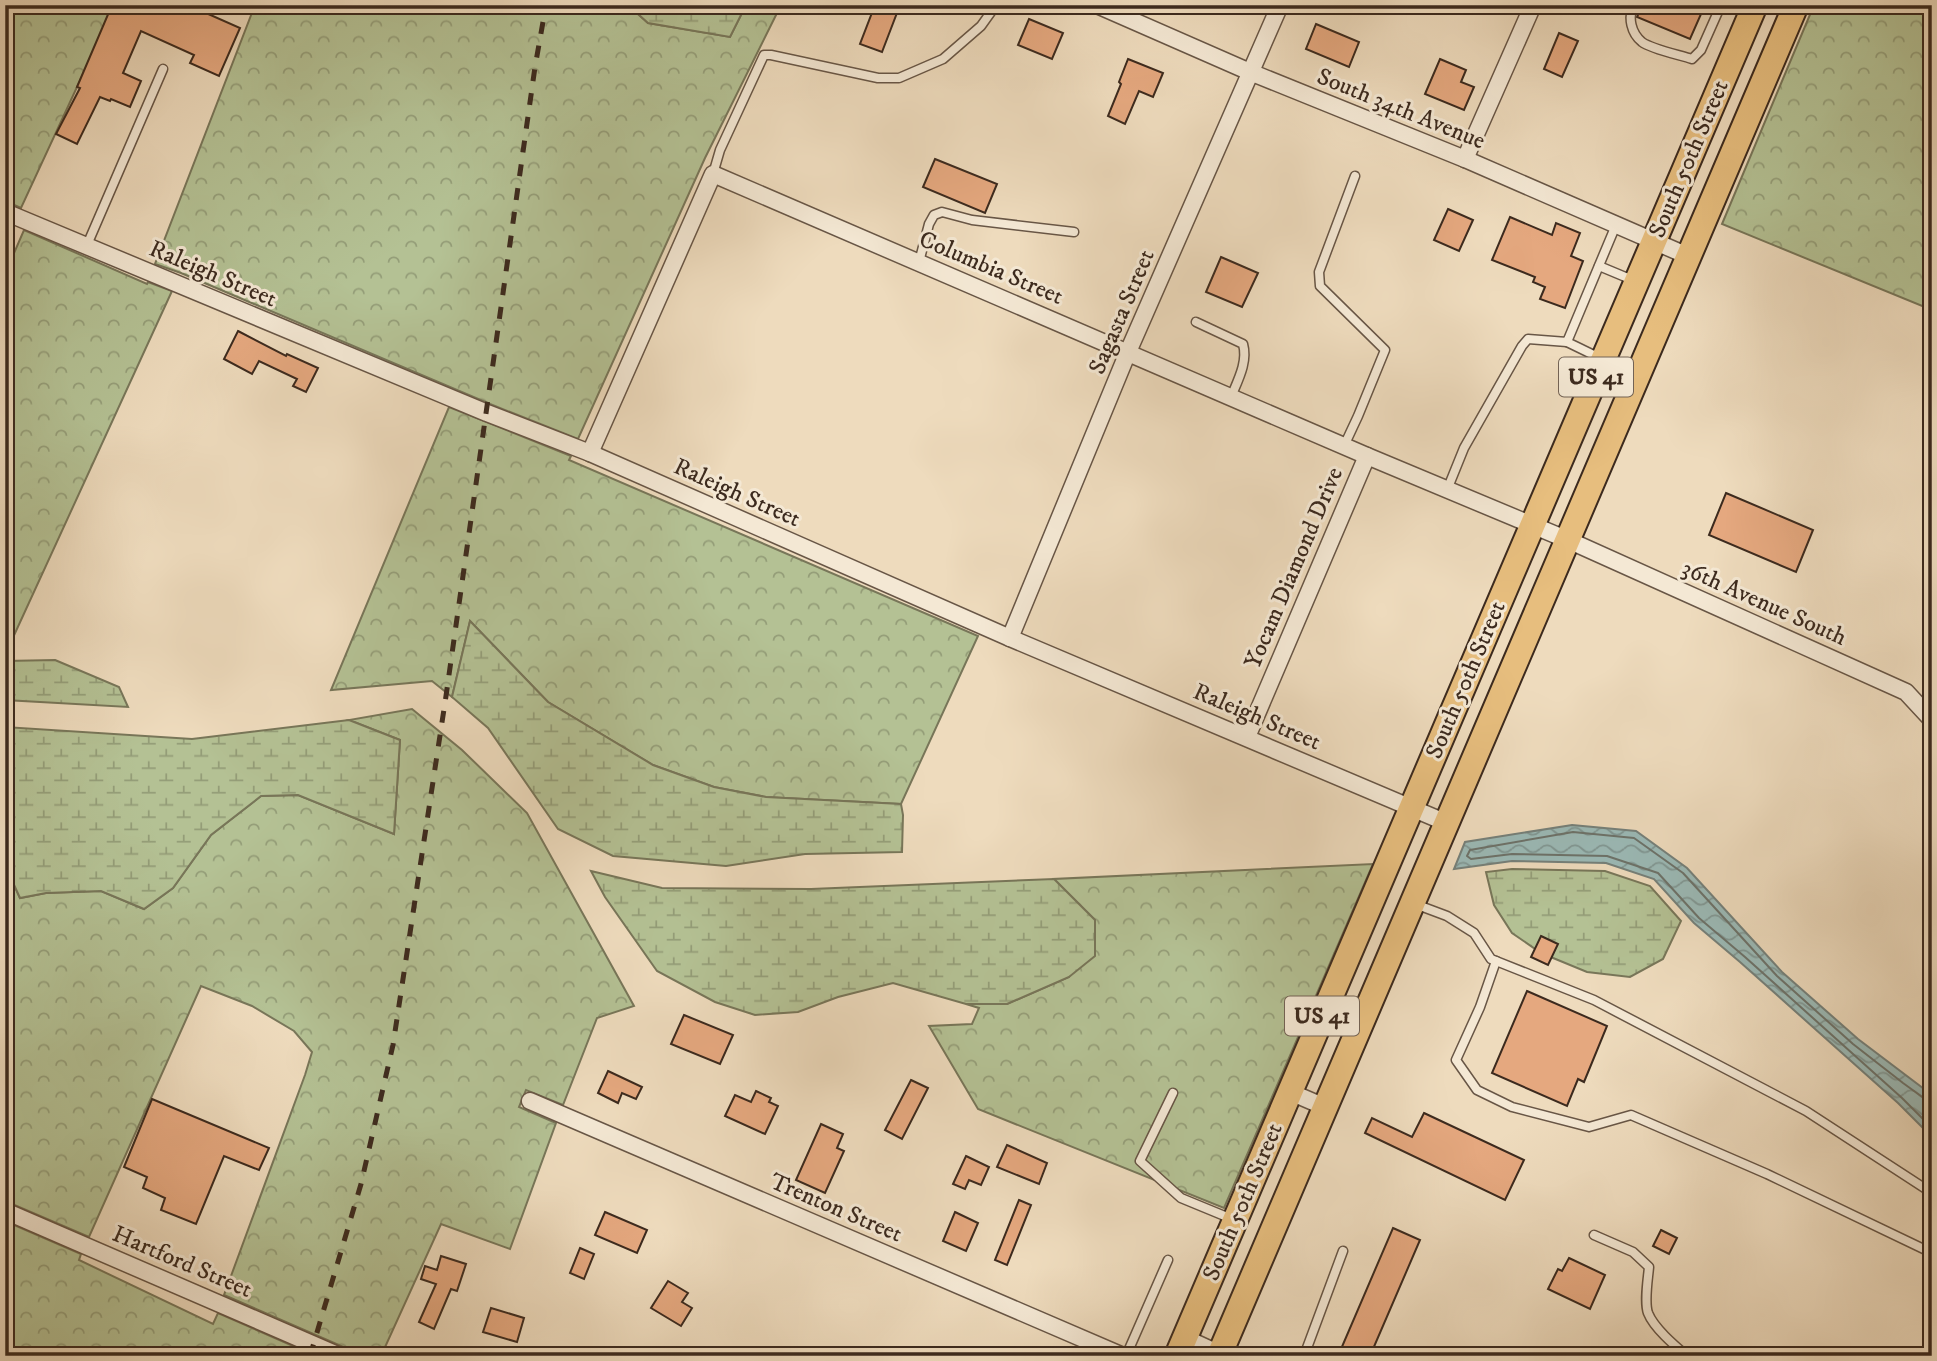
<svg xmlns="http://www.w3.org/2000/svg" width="1937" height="1361" viewBox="0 0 1937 1361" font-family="'IM FELL DW Pica',serif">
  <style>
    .forest { fill: url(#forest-crowns); stroke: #787659; stroke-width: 2 }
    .wetland { fill: url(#wetland-marsh); stroke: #787659; stroke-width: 2 }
    .water { fill: url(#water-waves); stroke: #75807a; stroke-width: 2 }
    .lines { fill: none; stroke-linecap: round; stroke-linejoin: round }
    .shore { stroke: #6c726a; stroke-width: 2 }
    .building { fill: #e5a87f; stroke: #3c2a1e; stroke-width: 2 }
    .service-casing { stroke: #685646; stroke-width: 11 }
    .minor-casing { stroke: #685646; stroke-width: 19 }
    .primary-casing { stroke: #3c2a1e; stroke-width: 28 }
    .service { stroke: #f4e8d4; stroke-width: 8 }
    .minor { stroke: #f4e8d4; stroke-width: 16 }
    .primary { stroke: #e7be7e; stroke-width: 24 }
    .rail { stroke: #3c2a1e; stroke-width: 5; stroke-dasharray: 12 12; stroke-linecap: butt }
    .labels { text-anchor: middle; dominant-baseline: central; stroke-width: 6; stroke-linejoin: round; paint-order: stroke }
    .shield { fill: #f4e8d4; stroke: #736355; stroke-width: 2 }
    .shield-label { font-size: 23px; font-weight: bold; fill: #3c2a1e }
    .street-label { font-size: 24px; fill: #3c2a1e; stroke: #f4e8d4 }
  </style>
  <defs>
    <pattern id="forest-crowns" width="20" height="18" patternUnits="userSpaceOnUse" patternTransform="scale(1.75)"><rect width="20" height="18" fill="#b4c194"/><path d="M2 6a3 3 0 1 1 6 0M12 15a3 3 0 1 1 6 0" fill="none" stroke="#949d78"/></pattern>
    <pattern id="wetland-marsh" width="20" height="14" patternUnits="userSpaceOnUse" patternTransform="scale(1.75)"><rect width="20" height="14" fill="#b4c194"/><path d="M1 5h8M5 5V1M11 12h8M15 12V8" fill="none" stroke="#949d78"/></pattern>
    <pattern id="water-waves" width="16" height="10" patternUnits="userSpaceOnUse" patternTransform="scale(1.75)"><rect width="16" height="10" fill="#9bbab7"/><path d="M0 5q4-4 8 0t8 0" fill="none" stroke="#809794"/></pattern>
  </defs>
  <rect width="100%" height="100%" fill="#eedbbd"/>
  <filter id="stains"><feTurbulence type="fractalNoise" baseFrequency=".00286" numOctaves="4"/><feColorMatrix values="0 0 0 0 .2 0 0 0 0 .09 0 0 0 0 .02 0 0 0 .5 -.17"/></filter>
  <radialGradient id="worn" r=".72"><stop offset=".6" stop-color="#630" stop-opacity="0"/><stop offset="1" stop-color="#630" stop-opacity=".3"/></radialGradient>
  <!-- forest -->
  <g class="forest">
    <path d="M5 5H115L21 208 5 201Z"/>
    <path d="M255 5H628L648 23 730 37 746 5H781L705 158 578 439 490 404 181 273 155 264Z"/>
    <path d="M1814 5H1932V310L1722 224Z"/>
    <path d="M24 230 147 284 148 282 172 291 5 655V274Z"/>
    <path d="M449 407 571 456 569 460 978 636 901 804 766 797 714 787 653 765 548 702 470 621 452 697 432 681 331 690Z"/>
    <path d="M412 709 462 750 527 813 634 1006 597 1018 563 1105 526 1090 519 1107 556 1123 510 1249 441 1224 381 1356H364L224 1295 305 1075 312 1052 294 1031 252 1006 201 986 89 1237 5 1201V865L20 898 46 893 101 891 144 909 173 888 211 835 261 796 298 795 394 834 400 740 349 720Z"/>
    <path d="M1373 864 1224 1208 978 1109 929 1026 972 1024 979 1008 966 1004H1007L1069 977 1095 920 1054 879Z"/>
    <path d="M5 1221 81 1254 79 1260 213 1324 218 1313 316 1356H5Z"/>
  </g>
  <!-- wetland -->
  <g class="wetland">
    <path d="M628 5H746L730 37 648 23Z"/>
    <path d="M470 621 548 702 653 765 714 787 766 797 901 804 903 815 902 852 805 854 726 866 613 856 558 829 488 728 452 697Z"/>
    <path d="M55 660 119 687 128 707 5 700V661Z"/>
    <path d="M349 720 400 740 394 834 298 795 261 796 211 835 173 888 144 909 101 891 46 893 20 898 5 865V727L192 739Z"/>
    <path d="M1512 869 1605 871 1650 886 1681 921 1663 959 1630 977 1587 972 1541 953 1512 933 1494 905 1486 872Z"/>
    <path d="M591 871 662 888 811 889 1054 879 1095 920V956L1069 977 1007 1004H966L893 983 838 997 798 1012 755 1015 715 1002 657 971 605 897Z"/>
  </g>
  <!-- water -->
  <path class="water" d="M1572 825 1636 831 1687 868 1782 972 1858 1039 1932 1095V1137L1898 1103 1740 962 1694 923 1654 879 1606 863 1512 861 1454 869 1465 842Z"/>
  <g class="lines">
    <!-- shore -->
    <path class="shore" d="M1932 1100 1925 1099 1903 1083 1853 1044 1777 976 1683 873 1634 838 1573 832 1470 850 1467 856 1471 859 1512 854 1607 856 1658 873 1699 918 1745 957 1902 1098 1932 1128"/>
  </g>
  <!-- building -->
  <g class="building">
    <path d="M112 5H188L240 28 219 76 190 63 194 55 141 31 123 73 141 81 130 107 111 99 110 101 100 97 77 144 56 134 80 88 77 87Z"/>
    <path d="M875 5H900L882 52 860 44Z"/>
    <path d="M1642 5H1705L1690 39 1637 17Z"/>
    <path d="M1029 19 1063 33 1052 59 1018 45Z"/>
    <path d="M1316 24 1359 42 1349 67 1306 49Z"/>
    <path d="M1559 33 1578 41 1562 77 1544 69Z"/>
    <path d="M1128 59 1163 73 1153 97 1139 91 1125 124 1108 116 1121 84 1119 82Z"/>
    <path d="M1440 59 1466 70 1461 82 1474 87 1464 110 1425 94Z"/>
    <path d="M935 159 997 184 985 213 923 187Z"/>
    <path d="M1448 209 1473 220 1459 251 1434 240Z"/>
    <path d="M1510 217 1552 235 1556 223 1580 233 1571 256 1583 261 1565 308 1540 299 1545 287 1533 282 1535 277 1492 260Z"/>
    <path d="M1221 257 1258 273 1242 307 1206 292Z"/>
    <path d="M238 331 286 356 287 354 318 368 306 392 293 386 297 379 259 361 252 374 224 359Z"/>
    <path d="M1726 493 1813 530 1796 572 1709 535Z"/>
    <path d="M1541 936 1558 944 1548 965 1531 957Z"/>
    <path d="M1527 991 1607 1026 1584 1082 1578 1079 1567 1106 1492 1073Z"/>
    <path d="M684 1015 733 1035 720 1064 671 1044Z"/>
    <path d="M608 1071 642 1087 636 1099 622 1093 618 1103 598 1093Z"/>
    <path d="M911 1080 928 1088 902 1139 885 1130Z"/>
    <path d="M756 1091 771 1098 769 1102 778 1106 765 1134 725 1116 735 1095 751 1102Z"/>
    <path d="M152 1099 269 1148 259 1170 224 1156 196 1224 161 1210 165 1198 143 1188 147 1177 124 1167Z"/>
    <path d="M1424 1113 1524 1160 1505 1200 1365 1133 1372 1118 1412 1137Z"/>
    <path d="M821 1124 843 1134 837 1148 844 1151 825 1193 796 1180Z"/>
    <path d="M1007 1145 1047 1163 1039 1184 997 1167Z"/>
    <path d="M966 1156 989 1167 981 1185 969 1180 965 1189 953 1184Z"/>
    <path d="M1019 1200 1031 1205 1007 1265 995 1260Z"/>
    <path d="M605 1212 647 1230 637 1253 595 1235Z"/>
    <path d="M955 1212 978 1223 966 1251 943 1241Z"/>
    <path d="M1393 1228 1420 1240 1370 1356H1338Z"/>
    <path d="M1661 1230 1677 1238 1669 1254 1653 1246Z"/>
    <path d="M580 1248 594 1254 584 1279 570 1273Z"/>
    <path d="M441 1256 466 1264 457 1291 451 1289 434 1329 419 1322 436 1284 421 1279 425 1266 437 1270Z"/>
    <path d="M1569 1258 1605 1275 1590 1309 1548 1289 1558 1269 1562 1271Z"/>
    <path d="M668 1281 688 1293 682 1302 692 1308 681 1326 651 1308Z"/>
    <path d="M491 1308 524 1318 517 1342 483 1332Z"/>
  </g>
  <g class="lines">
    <!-- service casing -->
    <g class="service-casing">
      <g id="service">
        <path d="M1633 5C1628 18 1631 33 1642 42 1651 49 1680 55 1692 59L1701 50 1721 5"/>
        <path d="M713 174 720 150 764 55H771L878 78H899L943 59 981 26 996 5"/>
        <path d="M87 245 163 69"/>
        <path d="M919 262 929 224 934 215 942 212 972 220 1074 232"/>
        <path d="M1599 266 1635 281"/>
        <path d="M1196 322 1243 344C1248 362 1238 380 1231 397"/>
        <path d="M1567 342 1602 359"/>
        <path d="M1344 446 1358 416 1385 350 1320 286 1319 272 1355 176"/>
        <path d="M1447 490 1464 448 1522 346 1528 339 1567 342 1616 225"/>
        <path d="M1415 904 1447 916 1474 933 1491 959 1594 1000 1806 1111 1932 1193"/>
        <path d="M1496 961 1480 1007 1456 1060 1477 1090 1512 1107 1589 1127 1631 1115 1767 1174 1932 1253"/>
        <path d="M1173 1093 1140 1161 1181 1198 1232 1219"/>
        <path d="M1594 1235 1633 1252 1649 1267C1648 1279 1644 1302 1648 1313 1654 1328 1674 1345 1687 1356"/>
        <path d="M1126 1356 1168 1260"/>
        <path d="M1304 1356 1343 1251"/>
      </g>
    </g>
    <!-- minor casing -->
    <g class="minor-casing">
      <g id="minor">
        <path d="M1097 5 1250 72 1465 159 1688 256"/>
        <path d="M1465 159 1533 5"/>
        <path d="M5 212 487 413 590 453 1010 638 1447 823"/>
        <path d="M590 453 713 174 1367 456 1568 540 1906 692 1932 720"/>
        <path d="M1010 638 1128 352 1280 5"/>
        <path d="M1247 737 1367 456"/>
        <path d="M1290 1092 1325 1107"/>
        <path d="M530 1101 1123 1356"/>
        <path d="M5 1211 340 1356"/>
        <path d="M1185 1338 1224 1356"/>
      </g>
    </g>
    <!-- primary casing -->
    <g class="primary-casing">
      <g id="primary">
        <path d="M1177 1356 1755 5"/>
        <path d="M1219 1356 1796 5"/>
      </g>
    </g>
    <!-- service -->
    <use href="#service" class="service"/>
    <!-- minor -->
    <use href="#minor" class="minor"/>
    <!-- primary -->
    <use href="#primary" class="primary"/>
    <!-- rail -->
    <path class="rail" d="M310 1356 361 1184 393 1045 446 696 535 67 546 5"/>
  </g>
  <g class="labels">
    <!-- shield labels -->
    <g class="shield">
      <rect x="1559" y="357.5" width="74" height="39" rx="5"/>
      <rect x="1285" y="996.5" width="74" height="39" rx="5"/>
    </g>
    <g class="shield-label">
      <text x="1596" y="377">US 41</text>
      <text x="1322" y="1016">US 41</text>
    </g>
    <!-- street labels -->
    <g class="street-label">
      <text transform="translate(1401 109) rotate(22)">South 34th Avenue</text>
      <text transform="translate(1689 159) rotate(-67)">South 50th Street</text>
      <text transform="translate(991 268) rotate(23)">Columbia Street</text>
      <text transform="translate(213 274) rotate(23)">Raleigh Street</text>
      <text transform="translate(1122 312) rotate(-67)">Sagasta Street</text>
      <text transform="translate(737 493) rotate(24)">Raleigh Street</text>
      <text transform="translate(1294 568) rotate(-67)">Yocam Diamond Drive</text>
      <text transform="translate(1764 603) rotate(24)">36th Avenue South</text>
      <text transform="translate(1466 680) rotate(-67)">South 50th Street</text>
      <text transform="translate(1257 717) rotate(23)">Raleigh Street</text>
      <text transform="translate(1243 1202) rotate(-67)">South 50th Street</text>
      <text transform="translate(836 1208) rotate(23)">Trenton Street</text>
      <text transform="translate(182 1262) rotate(23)">Hartford Street</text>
    </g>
  </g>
  <!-- margin -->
  <rect width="1937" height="1361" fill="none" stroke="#eedbbd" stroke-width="28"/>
  <rect x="7" y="7" width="1923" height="1347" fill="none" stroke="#3c2a1e" stroke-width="3.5"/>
  <rect x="14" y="14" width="1909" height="1333" fill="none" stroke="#3c2a1e" stroke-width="2"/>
  <rect width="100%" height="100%" filter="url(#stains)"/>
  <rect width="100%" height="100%" fill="url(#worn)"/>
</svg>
